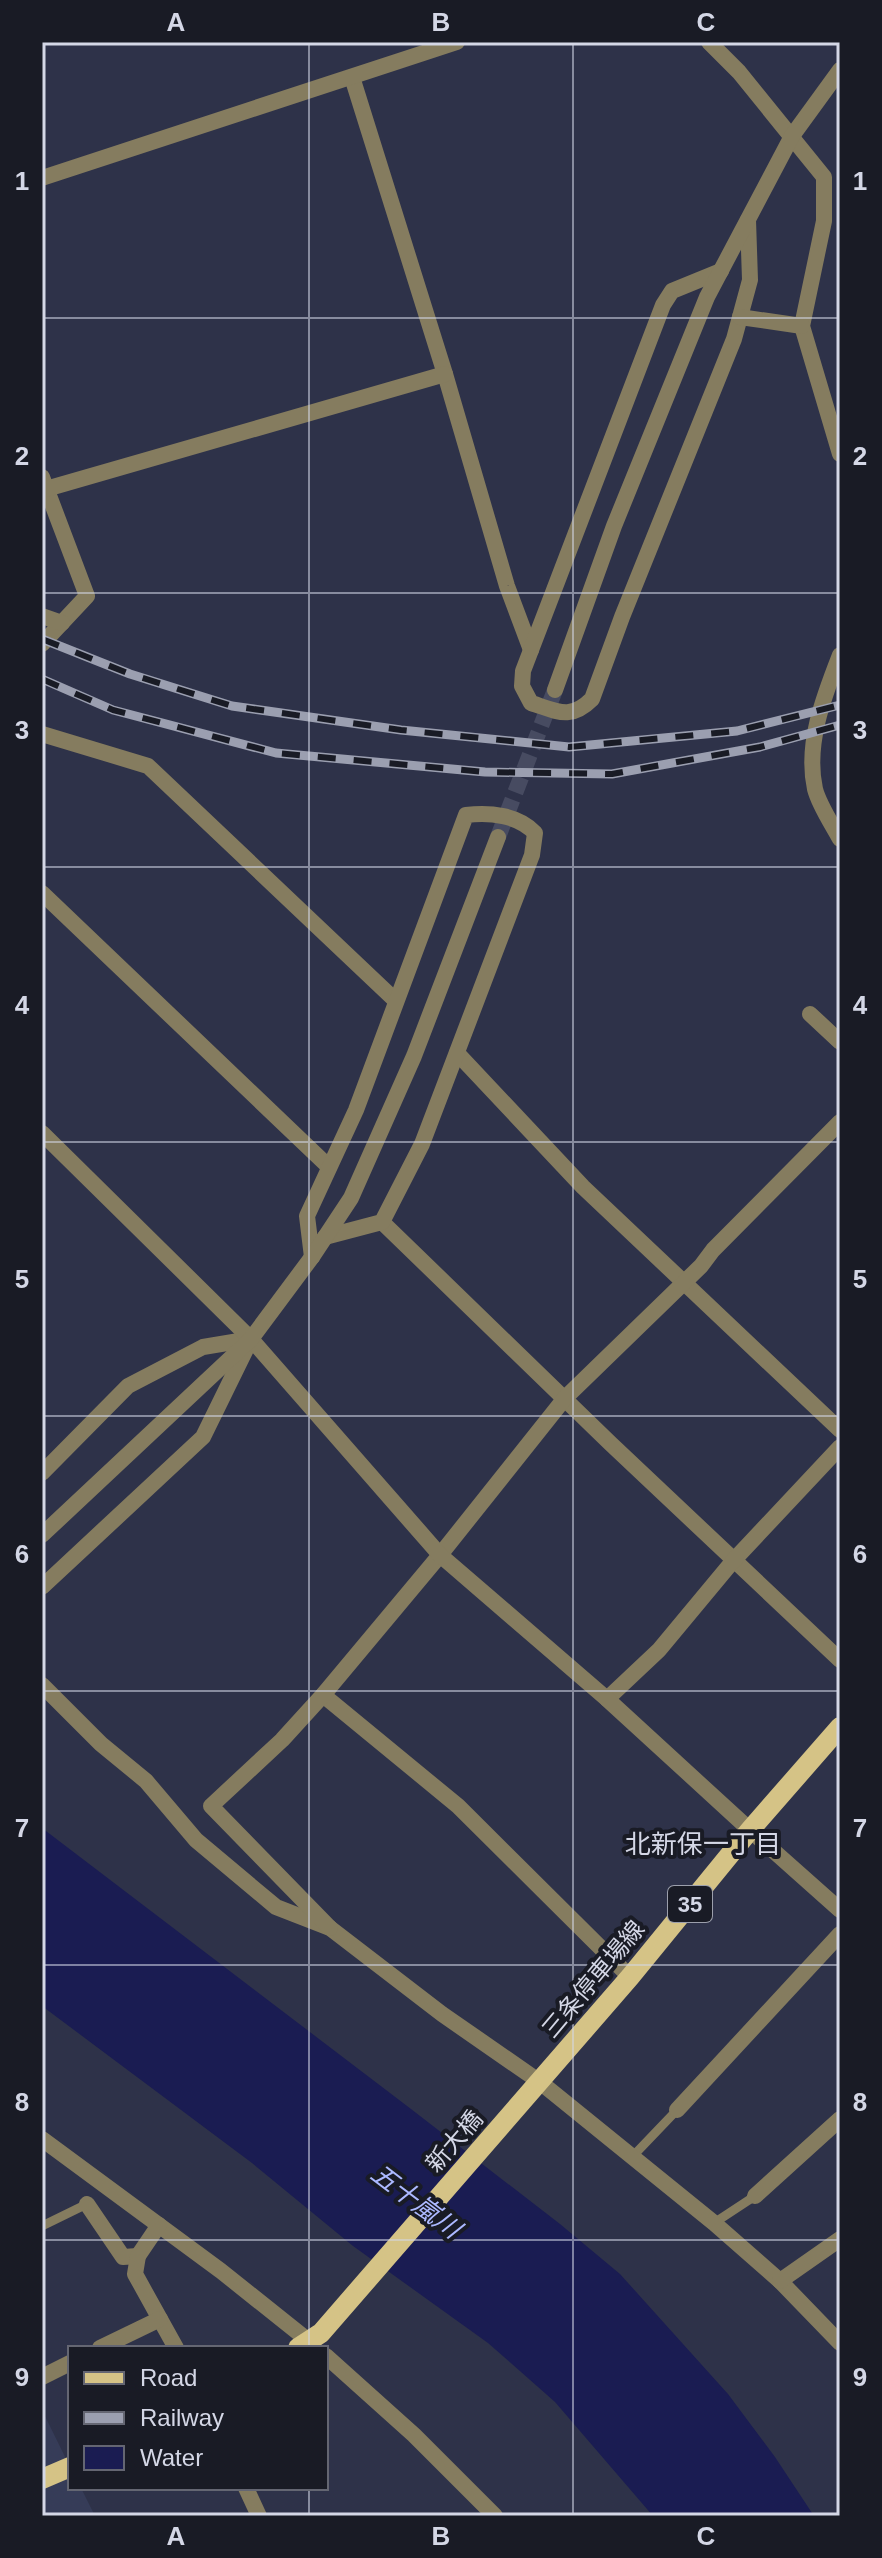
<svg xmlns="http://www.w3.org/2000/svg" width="882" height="2558" viewBox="0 0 882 2558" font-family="Arial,'Noto Sans JP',sans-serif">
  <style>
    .built { fill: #363c58 }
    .water { fill: #1a1c52 }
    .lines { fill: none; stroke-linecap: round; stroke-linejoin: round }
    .tertiary-tunnel { stroke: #474b61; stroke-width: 16; stroke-dasharray: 16 8; stroke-linecap: butt }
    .service { stroke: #857c5f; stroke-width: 9 }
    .minor { stroke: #857c5f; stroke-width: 16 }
    .tertiary { stroke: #857c5f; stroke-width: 16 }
    .primary { stroke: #d5c386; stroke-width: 20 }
    .rail-casing { stroke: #9b9fb0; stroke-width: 9 }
    .rail { stroke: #191b25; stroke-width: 6; stroke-dasharray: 18; stroke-linecap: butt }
    .grid { fill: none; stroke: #d4d7e6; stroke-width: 2; stroke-opacity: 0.55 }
    .labels { text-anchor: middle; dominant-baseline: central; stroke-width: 8; stroke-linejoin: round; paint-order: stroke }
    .shield { fill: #191b25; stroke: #9c9fac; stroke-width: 2 }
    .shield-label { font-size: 22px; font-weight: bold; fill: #d4d7e6 }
    .street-label { font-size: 24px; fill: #d4d7e6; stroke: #191b25 }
    .neighbourhood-label { font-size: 26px; fill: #d4d7e6; stroke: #191b25 }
    .water-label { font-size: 26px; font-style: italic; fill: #acb9ff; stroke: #191b25 }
    .neatline { fill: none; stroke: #d4d7e6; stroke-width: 3 }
    .grid-label { font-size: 26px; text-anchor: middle; font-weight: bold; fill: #d4d7e6 }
  </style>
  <rect width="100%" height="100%" fill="#2e3249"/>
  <!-- built -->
  <path class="built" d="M42 2410 70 2467V2488H81L95 2516H42Z"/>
  <!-- water -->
  <path class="water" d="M42 1828 411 2109 560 2224 620 2274 728 2394 775 2457 814 2516H653L555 2402 488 2343 353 2246 252 2163 42 2006Z"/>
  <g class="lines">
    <!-- tertiary-tunnel -->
    <path class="tertiary-tunnel" d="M498 837 555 690"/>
    <!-- service -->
    <g class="service">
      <path d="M633 2156 677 2110"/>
      <path d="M714 2223 755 2196"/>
      <path d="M42 2226 87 2204"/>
    </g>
    <!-- minor -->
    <g class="minor">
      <path d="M709 42 739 72 824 177V221L802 326 840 454"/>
      <path d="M352 77 445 374 507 586 531 650"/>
      <path d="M42 178 457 42"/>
      <path d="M721 271 672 291 663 305 523 671 522 686 531 703C557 711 570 721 592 699L622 617 734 339 750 280 748 220"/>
      <path d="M740 317 802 326"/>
      <path d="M42 477 87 596 42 644"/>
      <path d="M46 489 445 374"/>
      <path d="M42 616 62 623"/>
      <path d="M840 655C824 696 805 744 815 789 819 805 832 824 840 839"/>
      <path d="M42 734 148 766 396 1001"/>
      <path d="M42 893 328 1166"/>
      <path d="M810 1014 840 1042"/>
      <path d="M457 1053 583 1187 840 1430"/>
      <path d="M382 1222 611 1444 840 1660"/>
      <path d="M312 1257 307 1216 356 1110 466 815C490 812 518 815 535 833L532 855 422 1144 382 1222 325 1237"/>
      <path d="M42 1473 128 1386 203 1347 251 1339"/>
      <path d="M42 1587 203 1437 251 1339"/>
      <path d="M42 1685 101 1744 146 1781 196 1840 276 1907 330 1928 442 2014 540 2082 714 2223 780 2281 840 2343"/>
      <path d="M323 1695 458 1806 630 1977"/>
      <path d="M607 1699 659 1650 733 1561 840 1447"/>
      <path d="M750 1830 840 1910"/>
      <path d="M330 1928 211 1806 282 1740 323 1695 440 1555 565 1398 701 1266 713 1250 840 1122"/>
      <path d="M677 2110 840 1934"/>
      <path d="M42 2139 221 2271 310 2342"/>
      <path d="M755 2196 840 2119"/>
      <path d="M87 2204 123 2257 138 2256"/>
      <path d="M159 2225 138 2256 135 2274 176 2348"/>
      <path d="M780 2281 840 2239"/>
      <path d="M100 2348 160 2319"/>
      <path d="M42 2377 70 2363"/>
      <path d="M246 2488 259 2516"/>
    </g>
    <!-- tertiary -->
    <g class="tertiary">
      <path d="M555 690 614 526 707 297 792 136 840 70"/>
      <path d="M42 1133 251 1339 440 1555 607 1699 750 1830"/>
      <path d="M42 1535 251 1339 312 1257 351 1198 414 1056 498 837"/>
      <path d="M326 2356 414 2435 495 2516"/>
    </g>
    <!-- primary -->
    <g class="primary">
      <path d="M298 2348 321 2333 630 1977 750 1830 840 1727"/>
      <path d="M42 2479 70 2467"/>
    </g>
    <!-- rail casing -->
    <g class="rail-casing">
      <g id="rail">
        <path d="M42 639 130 674 232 706 401 730 569 747 737 731 840 705"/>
        <path d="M42 679 113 710 276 753 485 772 612 774 760 747 840 725"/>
      </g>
    </g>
    <!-- rail -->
    <use href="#rail" class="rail"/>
  </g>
  <!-- grid -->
  <path class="grid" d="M309 42V2348M573 42V2516M42 318H840M42 593H840M42 867H840M42 1142H840M42 1416H840M42 1691H840M42 1965H840M42 2240H840M309 2488V2516"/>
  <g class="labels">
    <!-- shield labels -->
    <rect class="shield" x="668" y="1886" width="44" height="36" rx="6"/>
    <g class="shield-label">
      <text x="690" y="1904">35</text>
    </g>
    <!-- street labels -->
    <g class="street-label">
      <text transform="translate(593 1979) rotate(-50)">三条停車場線</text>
      <text transform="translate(454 2141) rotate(-49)">新大橋</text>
    </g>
    <!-- neighbourhood labels -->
    <g class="neighbourhood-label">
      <text x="703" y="1844">北新保一丁目</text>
    </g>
    <!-- water labels -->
    <g class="water-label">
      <text transform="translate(416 2201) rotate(37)">五十嵐川</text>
    </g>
  </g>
  <!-- border -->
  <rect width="882" height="2558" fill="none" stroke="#191b25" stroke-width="88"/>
  <!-- legend -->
  <rect x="68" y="2346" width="260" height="144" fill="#191b25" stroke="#646672" stroke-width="2"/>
  <rect x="84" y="2372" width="40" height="12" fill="#d5c386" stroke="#646672" stroke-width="2"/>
  <text x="140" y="2386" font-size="24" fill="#d4d7e6">Road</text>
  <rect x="84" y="2412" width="40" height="12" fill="#9b9fb0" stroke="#646672" stroke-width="2"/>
  <text x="140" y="2426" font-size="24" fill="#d4d7e6">Railway</text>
  <rect x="84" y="2446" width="40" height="24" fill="#1a1c52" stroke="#646672" stroke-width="2"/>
  <text x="140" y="2466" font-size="24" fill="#d4d7e6">Water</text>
  <rect x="44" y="44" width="794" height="2470" class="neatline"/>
  <g class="grid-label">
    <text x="176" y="31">A</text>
    <text x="441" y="31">B</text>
    <text x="706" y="31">C</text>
    <text x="22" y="190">1</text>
    <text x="860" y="190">1</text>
    <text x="22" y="465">2</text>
    <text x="860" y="465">2</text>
    <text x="22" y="739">3</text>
    <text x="860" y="739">3</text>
    <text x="22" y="1014">4</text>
    <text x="860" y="1014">4</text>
    <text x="22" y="1288">5</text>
    <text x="860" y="1288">5</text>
    <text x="22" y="1563">6</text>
    <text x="860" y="1563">6</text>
    <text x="22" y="1837">7</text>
    <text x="860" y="1837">7</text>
    <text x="22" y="2111">8</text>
    <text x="860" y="2111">8</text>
    <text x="22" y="2386">9</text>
    <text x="860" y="2386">9</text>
    <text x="176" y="2545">A</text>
    <text x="441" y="2545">B</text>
    <text x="706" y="2545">C</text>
  </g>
</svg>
